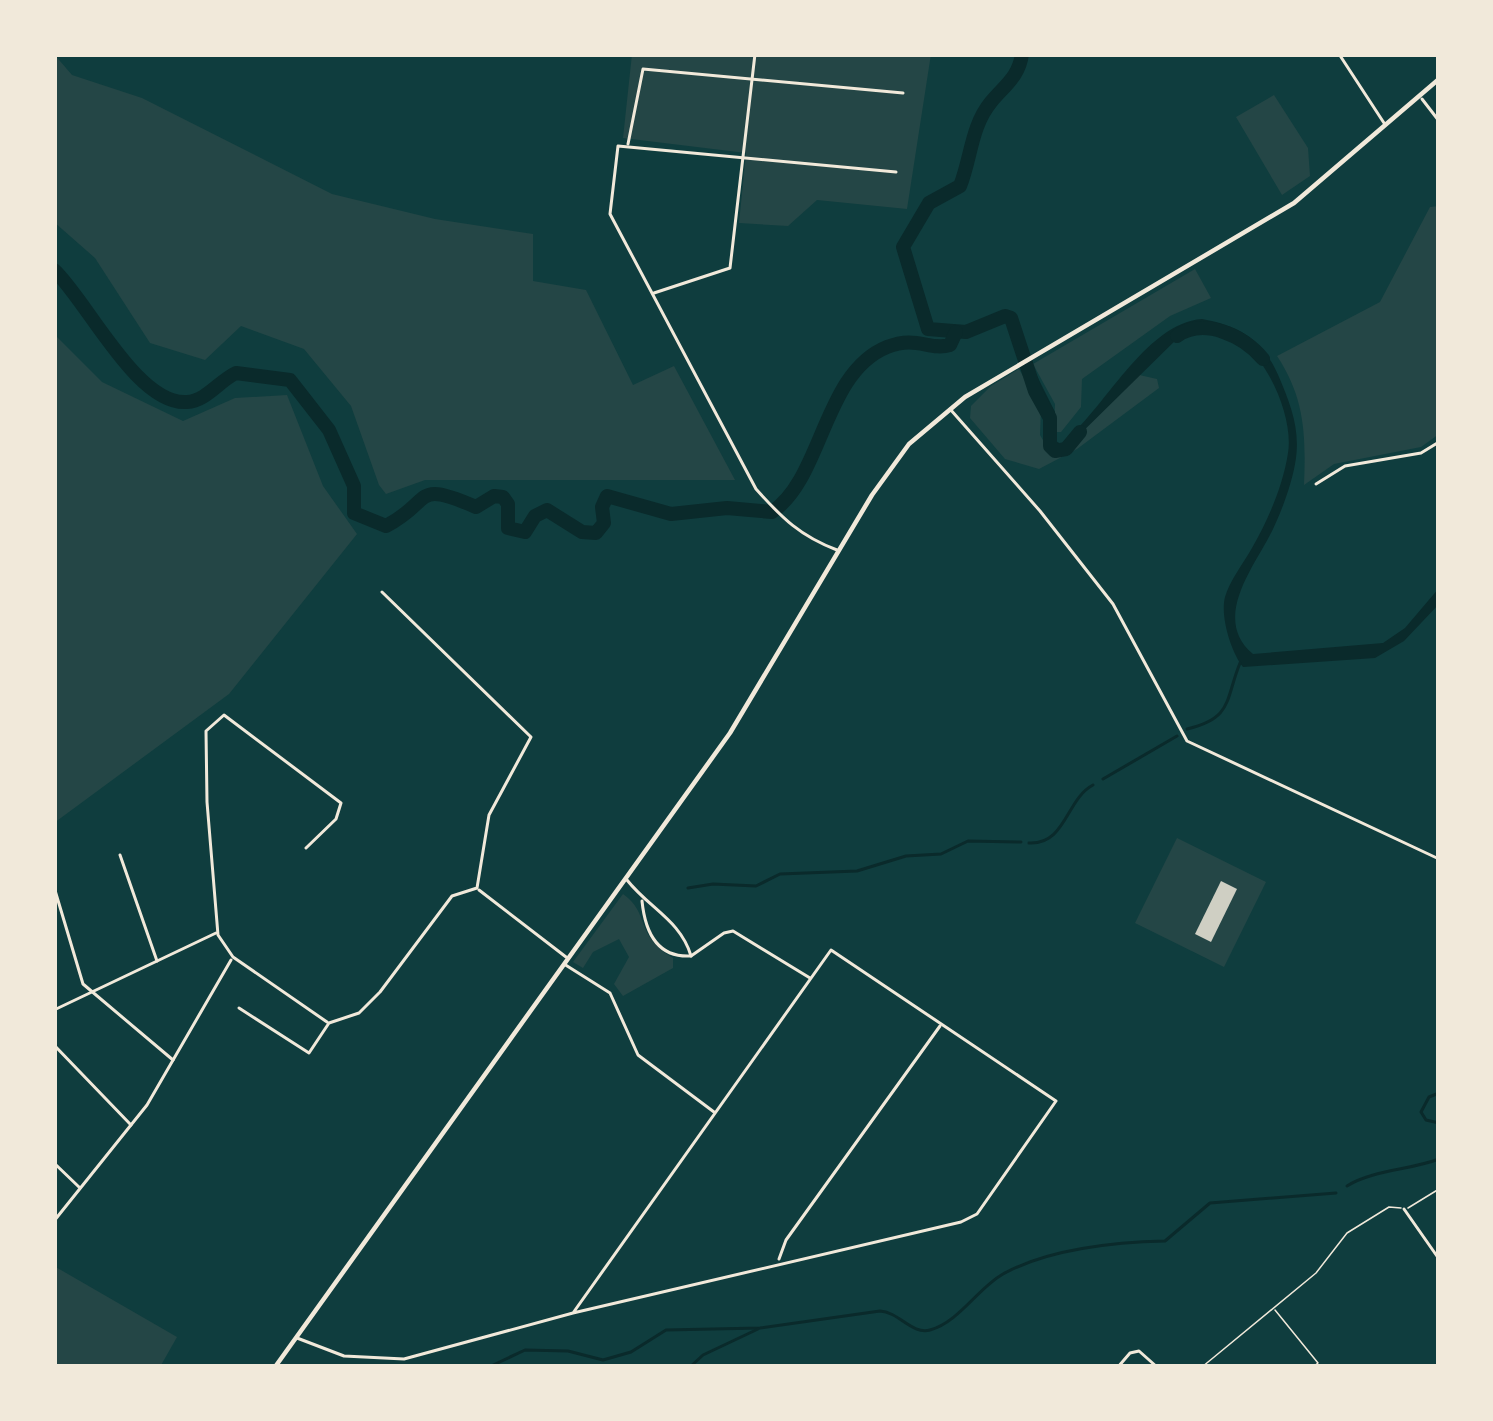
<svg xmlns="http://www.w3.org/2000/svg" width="1493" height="1421" viewBox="0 0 1493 1421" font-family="'DM Sans',sans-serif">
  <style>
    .green { fill: #244646 }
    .water { fill: #0a2a2b }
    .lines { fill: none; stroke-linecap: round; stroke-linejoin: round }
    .stream { stroke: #0a2a2b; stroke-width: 3 }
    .river { stroke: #0a2a2b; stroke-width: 14 }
    .building { fill: #cfcfc3 }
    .service { stroke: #f1e9da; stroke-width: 1.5 }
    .minor { stroke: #f1e9da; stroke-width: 3 }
    .primary { stroke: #f1e9da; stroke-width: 4.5 }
  </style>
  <rect width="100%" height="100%" fill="#0f3d3e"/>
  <!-- green -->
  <g class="green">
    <path d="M54 54 72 75 142 98 332 194 435 219 533 234V281L586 290 633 385 674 366 735 480H425L386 494 379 485 351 406 304 349 241 326 205 360 150 343 95 258 54 222Z"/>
    <path d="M632 54H931L907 209 817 200 788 226 739 223 746 153 623 138Z"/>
    <path d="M1274 95 1308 148 1310 176 1282 195 1236 117Z"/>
    <path d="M1439 206V434L1421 447 1334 464 1304 485C1306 436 1305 398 1277 356L1380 302 1430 207Z"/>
    <path d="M1195 269 1211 298 1170 316 1082 379 1081 407 1061 432H1054L1055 404 1033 364Z"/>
    <path d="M54 334 102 382 183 421 235 398 287 395 323 486 357 534 229 694 54 823Z"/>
    <path d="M1019 369 1041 408 1040 435 1048 449 1068 444 1135 374 1157 379 1159 388 1077 449 1039 469 1005 459 970 418 971 406 991 386Z"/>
    <path d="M1177 838 1266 882 1224 967 1135 923Z"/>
    <path d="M623 894C651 914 634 935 673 958V968L623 996 614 984 629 957 619 939 593 952 583 968 573 962Z"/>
    <path d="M54 1266 177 1337 160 1367H54Z"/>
  </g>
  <!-- water -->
  <path class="water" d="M1202 319C1241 326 1263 340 1279 377 1290 403 1300 428 1296 458 1293 480 1283 508 1273 529 1256 565 1210 618 1253 654L1383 643 1405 628 1439 588V604L1404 641 1375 658 1243 667C1231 652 1220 616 1225 597 1230 580 1243 564 1252 548 1268 520 1283 486 1288 453 1296 406 1245 304 1185 331L1067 447 1055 448 1049 443 1050 418 1027 374 1034 370 1055 412 1054 440 1061 444C1103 412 1145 323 1202 319Z"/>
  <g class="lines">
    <!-- stream -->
    <g class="stream">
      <path d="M1187 729C1233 718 1225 700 1240 663"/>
      <path d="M1103 779 1177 736"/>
      <path d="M1029 843C1066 845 1066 799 1093 785"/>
      <path d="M688 888 713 884 756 886 780 874 857 871 906 856 941 854 968 841 1021 842"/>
      <path d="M1439 1093 1429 1097 1421 1112 1426 1120 1439 1123"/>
      <path d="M1347 1186C1373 1170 1410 1170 1439 1159"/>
      <path d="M489 1367 525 1350 568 1351 603 1360 631 1352 666 1330 760 1328 880 1311C899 1312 912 1335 930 1330 959 1322 978 1288 1003 1274 1048 1249 1115 1242 1165 1241L1210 1203 1336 1193"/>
      <path d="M690 1367 703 1355 758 1329"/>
    </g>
    <!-- river -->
    <g class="river">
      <path d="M1022 54C1019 77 1004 86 991 102 971 126 971 159 960 186L929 203 903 247 928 329 966 332 1005 316 1011 318 1035 391 1050 418V446L1055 451 1066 449 1080 432"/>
      <path d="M54 270C86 299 137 406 187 402 206 401 219 381 236 373L290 380 329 430 354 486V513L386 526C434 501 412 479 476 507L494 496 503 497 508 504V528L525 532 535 516 547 510 582 532 596 533 604 523 602 507 607 496 671 514 727 508 772 512C823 478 823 373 887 347 917 335 929 351 950 345L956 332"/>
      <path d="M1177 336C1204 317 1244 336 1263 359"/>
    </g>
  </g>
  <!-- building -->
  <path class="building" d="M1221 881 1237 889 1211 942 1195 934Z"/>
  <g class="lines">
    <!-- service -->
    <g class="service">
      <path d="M1408 1208 1439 1189"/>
      <path d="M1275 1310 1318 1363 1313 1367"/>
      <path d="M1202 1367 1316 1273 1347 1233 1389 1207 1401 1208"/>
    </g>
    <!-- minor -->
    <g class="minor">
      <path d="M1339 54 1384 123"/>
      <path d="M1422 99 1439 121"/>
      <path d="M628 144 643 69 903 93"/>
      <path d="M654 293 730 268 755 54"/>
      <path d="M950 409 1040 511 1113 604 1187 741 1439 859"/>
      <path d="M1316 484 1345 466 1421 453 1439 442"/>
      <path d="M837 550C800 536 782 518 756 489L610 214 618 146 896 172"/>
      <path d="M306 848 336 819 341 803 224 715 206 731 207 802 218 935 233 957 327 1022"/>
      <path d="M120 855 157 961"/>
      <path d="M627 880C649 908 681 921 691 956L724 933 733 931 810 978"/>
      <path d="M54 887 83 984 173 1060"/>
      <path d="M479 890 566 957"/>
      <path d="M642 901C645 931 657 958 691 956"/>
      <path d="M564 964 610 993 638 1055 714 1112"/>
      <path d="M239 1008 309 1053 329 1023 359 1013 380 992 452 896 477 888 489 815 531 737 382 592"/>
      <path d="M54 1010 216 933"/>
      <path d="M54 1045 131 1125"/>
      <path d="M54 1163 79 1187"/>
      <path d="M1404 1209 1439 1259"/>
      <path d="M54 1221 147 1105 231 960"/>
      <path d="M779 1259 786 1240 940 1026"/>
      <path d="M297 1338 344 1356 404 1359 573 1313 831 950 1056 1101 977 1214 961 1222 573 1313"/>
      <path d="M1118 1367 1130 1353 1139 1351 1157 1367"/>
    </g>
    <!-- primary -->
    <path class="primary" d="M275 1367 730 733 872 495 909 444 965 397 1294 203 1439 79"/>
  </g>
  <!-- border -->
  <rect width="1493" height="1421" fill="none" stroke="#f1e9da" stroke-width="114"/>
</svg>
